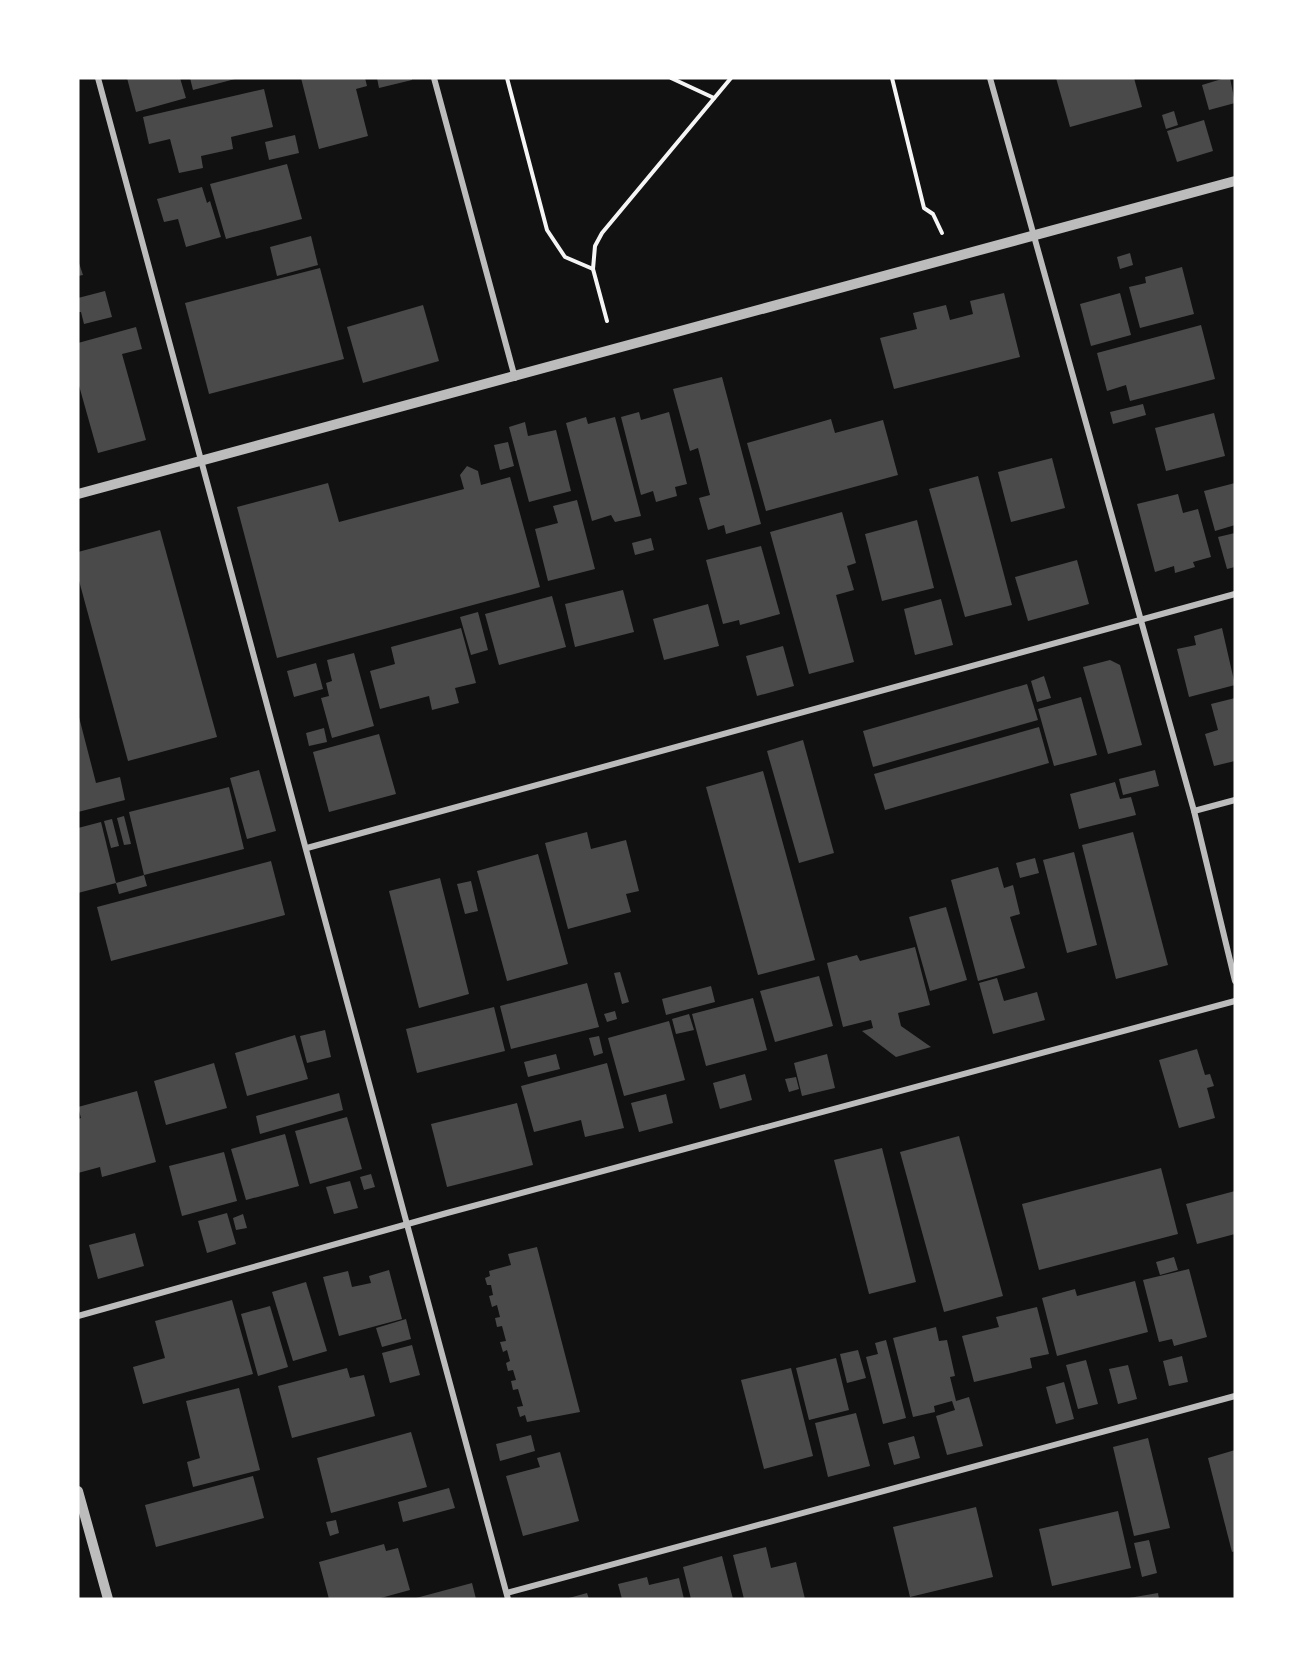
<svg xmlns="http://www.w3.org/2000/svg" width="1313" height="1677" viewBox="0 0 1313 1677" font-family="'Alegreya Sans',sans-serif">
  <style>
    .building { fill: #4a4a4a }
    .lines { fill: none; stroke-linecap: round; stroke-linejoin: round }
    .path { stroke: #f5f5f5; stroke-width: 4 }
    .minor { stroke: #bcbcbc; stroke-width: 6 }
    .tertiary { stroke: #bcbcbc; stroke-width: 10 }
  </style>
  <rect width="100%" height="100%" fill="#111"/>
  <!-- building -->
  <g class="building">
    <path d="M127 78H180L186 98 136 112Z"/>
    <path d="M190 78H234L235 79 193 90Z"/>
    <path d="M301 78H365L367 86 356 89 368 136 319 149Z"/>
    <path d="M377 78H412V80L379 88Z"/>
    <path d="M1056 78H1134L1142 107 1070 127Z"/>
    <path d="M1225 78H1230L1235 103 1209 110 1202 85Z"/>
    <path d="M264 89 273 127 231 137 233 149 201 156 203 168 179 173 170 139 149 144 143 117Z"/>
    <path d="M1174 111 1178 125 1166 129 1162 115Z"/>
    <path d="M1204 120 1213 151 1177 162 1167 131Z"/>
    <path d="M295 135 299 153 269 160 265 142Z"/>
    <path d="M287 164 302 219 226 239 210 184Z"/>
    <path d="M202 187 207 203 210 201 221 237 186 247 178 219 164 222 157 199Z"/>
    <path d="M311 236 318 265 277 276 270 247Z"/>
    <path d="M1130 253 1133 265 1120 269 1117 257Z"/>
    <path d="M78 260 83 275 78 276Z"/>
    <path d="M1182 267 1194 314 1140 328 1129 287 1146 283 1145 277Z"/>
    <path d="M320 268 344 359 209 394 185 303Z"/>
    <path d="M105 291 112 317 84 324 81 312H78V298Z"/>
    <path d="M1004 293 1020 357 894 389 880 338 917 329 913 313 946 305 950 320 973 314 970 301Z"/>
    <path d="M1120 293 1131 335 1091 346 1080 304Z"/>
    <path d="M423 305 439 361 363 383 347 327Z"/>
    <path d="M1201 325 1215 379 1130 401 1126 385 1107 391 1097 353Z"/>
    <path d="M136 327 142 349 122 354 146 440 98 453 78 382V343Z"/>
    <path d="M722 377 761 524 726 534 724 525 708 530 699 498 710 495 698 448 690 451 673 389Z"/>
    <path d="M1143 404 1146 415 1113 424 1110 412Z"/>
    <path d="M639 412 641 420 669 412 687 484 675 487 677 496 656 502 653 491 641 495 621 417Z"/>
    <path d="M1214 413 1225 456 1166 471 1155 428Z"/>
    <path d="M586 417 588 424 615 417 641 516 615 522 611 515 592 521 566 423Z"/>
    <path d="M831 419 835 433 883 420 898 475 766 511 747 443Z"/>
    <path d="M525 422 528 436 556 430 571 491 529 502 509 427Z"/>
    <path d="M508 442 514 466 500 470 494 445Z"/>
    <path d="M1052 458 1065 508 1011 522 998 472Z"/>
    <path d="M467 466 478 471 481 485 510 477 540 587 277 658 237 507 328 483 339 522 464 489 460 475Z"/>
    <path d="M978 476 1012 605 965 617 929 489Z"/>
    <path d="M1235 483V525L1215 531 1204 491Z"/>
    <path d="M1178 494 1183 513 1198 509 1211 557 1193 562 1195 567 1175 573 1174 566 1155 572 1137 504Z"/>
    <path d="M577 500 595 569 548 581 535 529 558 523 553 506Z"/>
    <path d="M842 512 856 563 847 566 854 590 836 595 854 662 809 674 770 532Z"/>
    <path d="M917 520 934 588 882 601 865 534Z"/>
    <path d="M160 530 217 737 128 761 78 577V552Z"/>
    <path d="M1235 533V567L1227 569 1218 537Z"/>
    <path d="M651 538 654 550 635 555 632 543Z"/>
    <path d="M761 546 780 614 740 625 739 620 723 624 706 560Z"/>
    <path d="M1077 560 1089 604 1028 621 1015 577Z"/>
    <path d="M623 590 634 632 575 647 565 604Z"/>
    <path d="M552 596 566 647 499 665 485 614Z"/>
    <path d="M941 599 953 645 915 655 904 609Z"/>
    <path d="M708 604 719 646 664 660 653 619Z"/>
    <path d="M478 612 488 650 471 655 460 617Z"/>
    <path d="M461 628 476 683 455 688 459 703 432 710 429 696 380 709 370 671 395 664 391 647Z"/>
    <path d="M1222 628 1235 685 1189 697 1177 649 1196 645 1194 636Z"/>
    <path d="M783 646 794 686 757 696 746 656Z"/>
    <path d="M354 653 374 726 332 738 321 698 329 696 326 683 332 681 327 660Z"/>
    <path d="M1110 660 1120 665 1142 745 1108 754 1083 667Z"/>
    <path d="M316 663 323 689 294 697 287 671Z"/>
    <path d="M1044 676 1051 698 1037 702 1031 681Z"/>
    <path d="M1027 684 1038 720 873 767 863 731Z"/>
    <path d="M1081 697 1097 755 1054 766 1038 709Z"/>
    <path d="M1235 698V761L1214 766 1205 734 1218 730 1211 704Z"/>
    <path d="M79 717 96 783 120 777 125 800 78 812Z"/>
    <path d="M1039 727 1049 763 885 810 874 774Z"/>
    <path d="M324 728 327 742 309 746 306 733Z"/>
    <path d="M379 734 396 794 329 812 313 752Z"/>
    <path d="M803 740 834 853 799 863 767 751Z"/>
    <path d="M259 770 276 831 247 839 230 778Z"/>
    <path d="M1155 770 1159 786 1123 795 1119 779Z"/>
    <path d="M763 771 815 960 758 975 706 787Z"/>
    <path d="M1115 782 1120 799 1131 797 1136 815 1079 829 1070 794Z"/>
    <path d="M229 787 244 849 144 875 129 812Z"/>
    <path d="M124 816 131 844 124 845 117 818Z"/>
    <path d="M112 819 119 846 111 848 104 821Z"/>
    <path d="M101 822 116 883 78 893V828Z"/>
    <path d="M587 832 591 849 626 840 639 891 626 894 631 912 568 929 545 843Z"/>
    <path d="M1133 832 1168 965 1116 979 1082 845Z"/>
    <path d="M1074 852 1097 945 1067 953 1043 860Z"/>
    <path d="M538 854 568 964 507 981 477 871Z"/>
    <path d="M1035 858 1039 873 1020 878 1016 863Z"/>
    <path d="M271 861 285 915 111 961 97 907Z"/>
    <path d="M998 867 1004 888 1013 885 1020 914 1010 917 1025 968 978 981 951 880Z"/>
    <path d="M144 875 147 886 119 894 116 883Z"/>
    <path d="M440 878 469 994 419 1008 389 891Z"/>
    <path d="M471 881 478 911 465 914 457 884Z"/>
    <path d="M946 907 967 980 930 991 909 917Z"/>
    <path d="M915 947 930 1005 898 1013 901 1026 931 1047 896 1057 862 1031 873 1028 871 1020 843 1027 827 963 857 955 860 961Z"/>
    <path d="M620 972 629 1002 622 1004 614 973Z"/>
    <path d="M819 976 833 1026 775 1042 760 991Z"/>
    <path d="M997 978 1004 1001 1037 992 1045 1020 993 1034 979 983Z"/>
    <path d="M587 983 599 1027 511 1049 500 1006Z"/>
    <path d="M711 986 715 1002 666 1015 662 999Z"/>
    <path d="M753 998 767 1050 706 1066 692 1014Z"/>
    <path d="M494 1007 505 1051 417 1073 406 1029Z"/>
    <path d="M615 1011 617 1019 607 1022 604 1014Z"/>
    <path d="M689 1014 694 1030 676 1034 672 1019Z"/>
    <path d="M669 1021 685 1080 624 1096 608 1038Z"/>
    <path d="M325 1030 331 1057 307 1063 300 1036Z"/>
    <path d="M295 1035 308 1079 247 1096 235 1053Z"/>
    <path d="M599 1036 603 1053 594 1056 589 1038Z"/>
    <path d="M1197 1049 1205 1075 1210 1074 1214 1086 1207 1088 1215 1118 1179 1128 1159 1060Z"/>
    <path d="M556 1054 560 1069 528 1077 524 1062Z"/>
    <path d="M827 1054 835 1088 802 1096 794 1063Z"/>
    <path d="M214 1063 227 1108 166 1125 154 1081Z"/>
    <path d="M607 1063 624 1128 585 1137 581 1120 534 1132 521 1086Z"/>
    <path d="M745 1074 752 1100 720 1109 713 1083Z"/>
    <path d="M796 1077 799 1089 789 1092 785 1079Z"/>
    <path d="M137 1091 156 1162 102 1177 100 1167 78 1173V1119L81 1118 78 1107Z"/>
    <path d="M339 1093 343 1110 260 1134 256 1116Z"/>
    <path d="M666 1094 673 1123 639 1132 631 1103Z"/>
    <path d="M517 1103 533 1165 447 1187 431 1124Z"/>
    <path d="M347 1117 362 1169 310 1184 295 1131Z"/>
    <path d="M285 1134 299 1186 246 1200 231 1149Z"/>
    <path d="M959 1136 1003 1296 944 1312 900 1152Z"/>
    <path d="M882 1148 916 1282 869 1294 834 1160Z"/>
    <path d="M224 1152 237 1201 182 1216 169 1166Z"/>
    <path d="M1161 1168 1178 1234 1039 1270 1022 1204Z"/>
    <path d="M371 1174 375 1187 364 1190 360 1177Z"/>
    <path d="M350 1181 358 1208 334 1214 326 1187Z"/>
    <path d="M1235 1191V1234L1197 1244 1186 1204Z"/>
    <path d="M227 1213 236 1244 207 1253 198 1221Z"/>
    <path d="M243 1214 247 1228 236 1230 233 1218Z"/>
    <path d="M135 1233 144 1266 98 1279 89 1245Z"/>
    <path d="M537 1247 580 1412 527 1422 525 1415 520 1417 517 1407 523 1406 518 1389 513 1390 511 1381 516 1380 513 1370 508 1371 506 1363 510 1361 507 1350 503 1352 500 1342 506 1341 502 1326 497 1327 495 1318 500 1317 497 1305 492 1307 489 1296 493 1295 491 1285H487L485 1278 490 1276 489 1271 511 1265 508 1254Z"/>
    <path d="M1174 1257 1178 1270 1160 1275 1156 1262Z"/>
    <path d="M1189 1269 1207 1337 1174 1346 1172 1339 1159 1342 1143 1280Z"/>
    <path d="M389 1270 402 1319 339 1336 323 1277 348 1271 352 1287 371 1283 369 1276Z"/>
    <path d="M1135 1281 1148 1332 1057 1356 1042 1298 1075 1289 1077 1296Z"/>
    <path d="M306 1282 327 1351 293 1361 272 1292Z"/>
    <path d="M232 1300 253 1374 143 1404 133 1367 165 1358 155 1321Z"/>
    <path d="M270 1306 288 1367 258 1376 241 1314Z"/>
    <path d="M1037 1307 1049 1354 1030 1358 1032 1368 974 1382 962 1336 999 1327 996 1317Z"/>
    <path d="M406 1319 411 1339 382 1347 376 1328Z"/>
    <path d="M936 1327 939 1341 947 1340 955 1376 950 1377 956 1401 969 1397 983 1446 947 1455 936 1416 955 1410 952 1401 934 1406 935 1412 913 1417 893 1338Z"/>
    <path d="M886 1340 906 1418 883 1424 866 1357 878 1354 875 1343Z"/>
    <path d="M412 1345 420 1375 390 1383 382 1353Z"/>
    <path d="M858 1350 866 1378 847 1383 840 1354Z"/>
    <path d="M1182 1356 1188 1382 1169 1386 1163 1361Z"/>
    <path d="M836 1358 849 1410 809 1420 796 1368Z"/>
    <path d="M1086 1360 1098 1404 1078 1409 1066 1365Z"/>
    <path d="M1128 1365 1137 1399 1118 1404 1109 1369Z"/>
    <path d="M347 1368 350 1378 364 1375 375 1416 292 1438 278 1386Z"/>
    <path d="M791 1368 813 1456 764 1469 741 1380Z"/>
    <path d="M1064 1382 1074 1419 1056 1424 1046 1387Z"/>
    <path d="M239 1388 260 1470 193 1487 187 1462 200 1458 186 1401Z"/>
    <path d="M856 1413 870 1466 828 1477 815 1423Z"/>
    <path d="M411 1432 427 1487 331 1513 317 1458Z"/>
    <path d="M531 1435 535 1451 500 1461 496 1444Z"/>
    <path d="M914 1436 920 1458 894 1465 888 1443Z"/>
    <path d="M1148 1438 1170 1528 1134 1536 1113 1447Z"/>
    <path d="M1235 1450V1551L1232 1552 1208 1458Z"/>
    <path d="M560 1452 579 1521 523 1536 506 1476 540 1467 537 1458Z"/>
    <path d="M253 1476 264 1518 156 1547 145 1505Z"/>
    <path d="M449 1488 455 1508 403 1522 398 1502Z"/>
    <path d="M976 1507 993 1577 910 1597 893 1527Z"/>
    <path d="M1118 1511 1131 1568 1052 1586 1039 1529Z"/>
    <path d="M336 1520 339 1533 330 1536 326 1522Z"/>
    <path d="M1149 1540 1157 1573 1142 1577 1134 1543Z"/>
    <path d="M384 1544 386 1551 398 1548 410 1590 377 1599H329L319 1562Z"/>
    <path d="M766 1547 771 1568 796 1562 805 1599H744L733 1555Z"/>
    <path d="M722 1556 733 1599H691L683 1567Z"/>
    <path d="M647 1577 649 1585 679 1578 684 1599H622L618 1584Z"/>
    <path d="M472 1583 476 1599H416V1598Z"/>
    <path d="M587 1593 589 1599H569V1598Z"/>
    <path d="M1158 1593 1159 1599H1129V1598Z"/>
  </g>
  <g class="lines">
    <!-- path -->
    <g class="path">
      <path d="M507 78 547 230 565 257 593 269 607 321"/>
      <path d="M671 78 714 98"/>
      <path d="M892 78 924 208 933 214 942 233"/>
      <path d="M593 269 595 246 602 233 731 78"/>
    </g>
    <!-- minor -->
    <g class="minor">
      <path d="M98 78 508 1599"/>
      <path d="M434 78 515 378"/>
      <path d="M990 78 1194 811 1235 981"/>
      <path d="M1194 811 1235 800"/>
      <path d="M307 848 1235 594"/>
      <path d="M78 1316 447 1213 1235 1001"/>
      <path d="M507 1593 1235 1396"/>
    </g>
    <!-- tertiary -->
    <g class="tertiary">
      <path d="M78 494 1235 181"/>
      <path d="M78 1491 108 1599"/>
    </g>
  </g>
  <!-- border -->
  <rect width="1313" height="1677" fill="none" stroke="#ffffff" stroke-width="159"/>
</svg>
